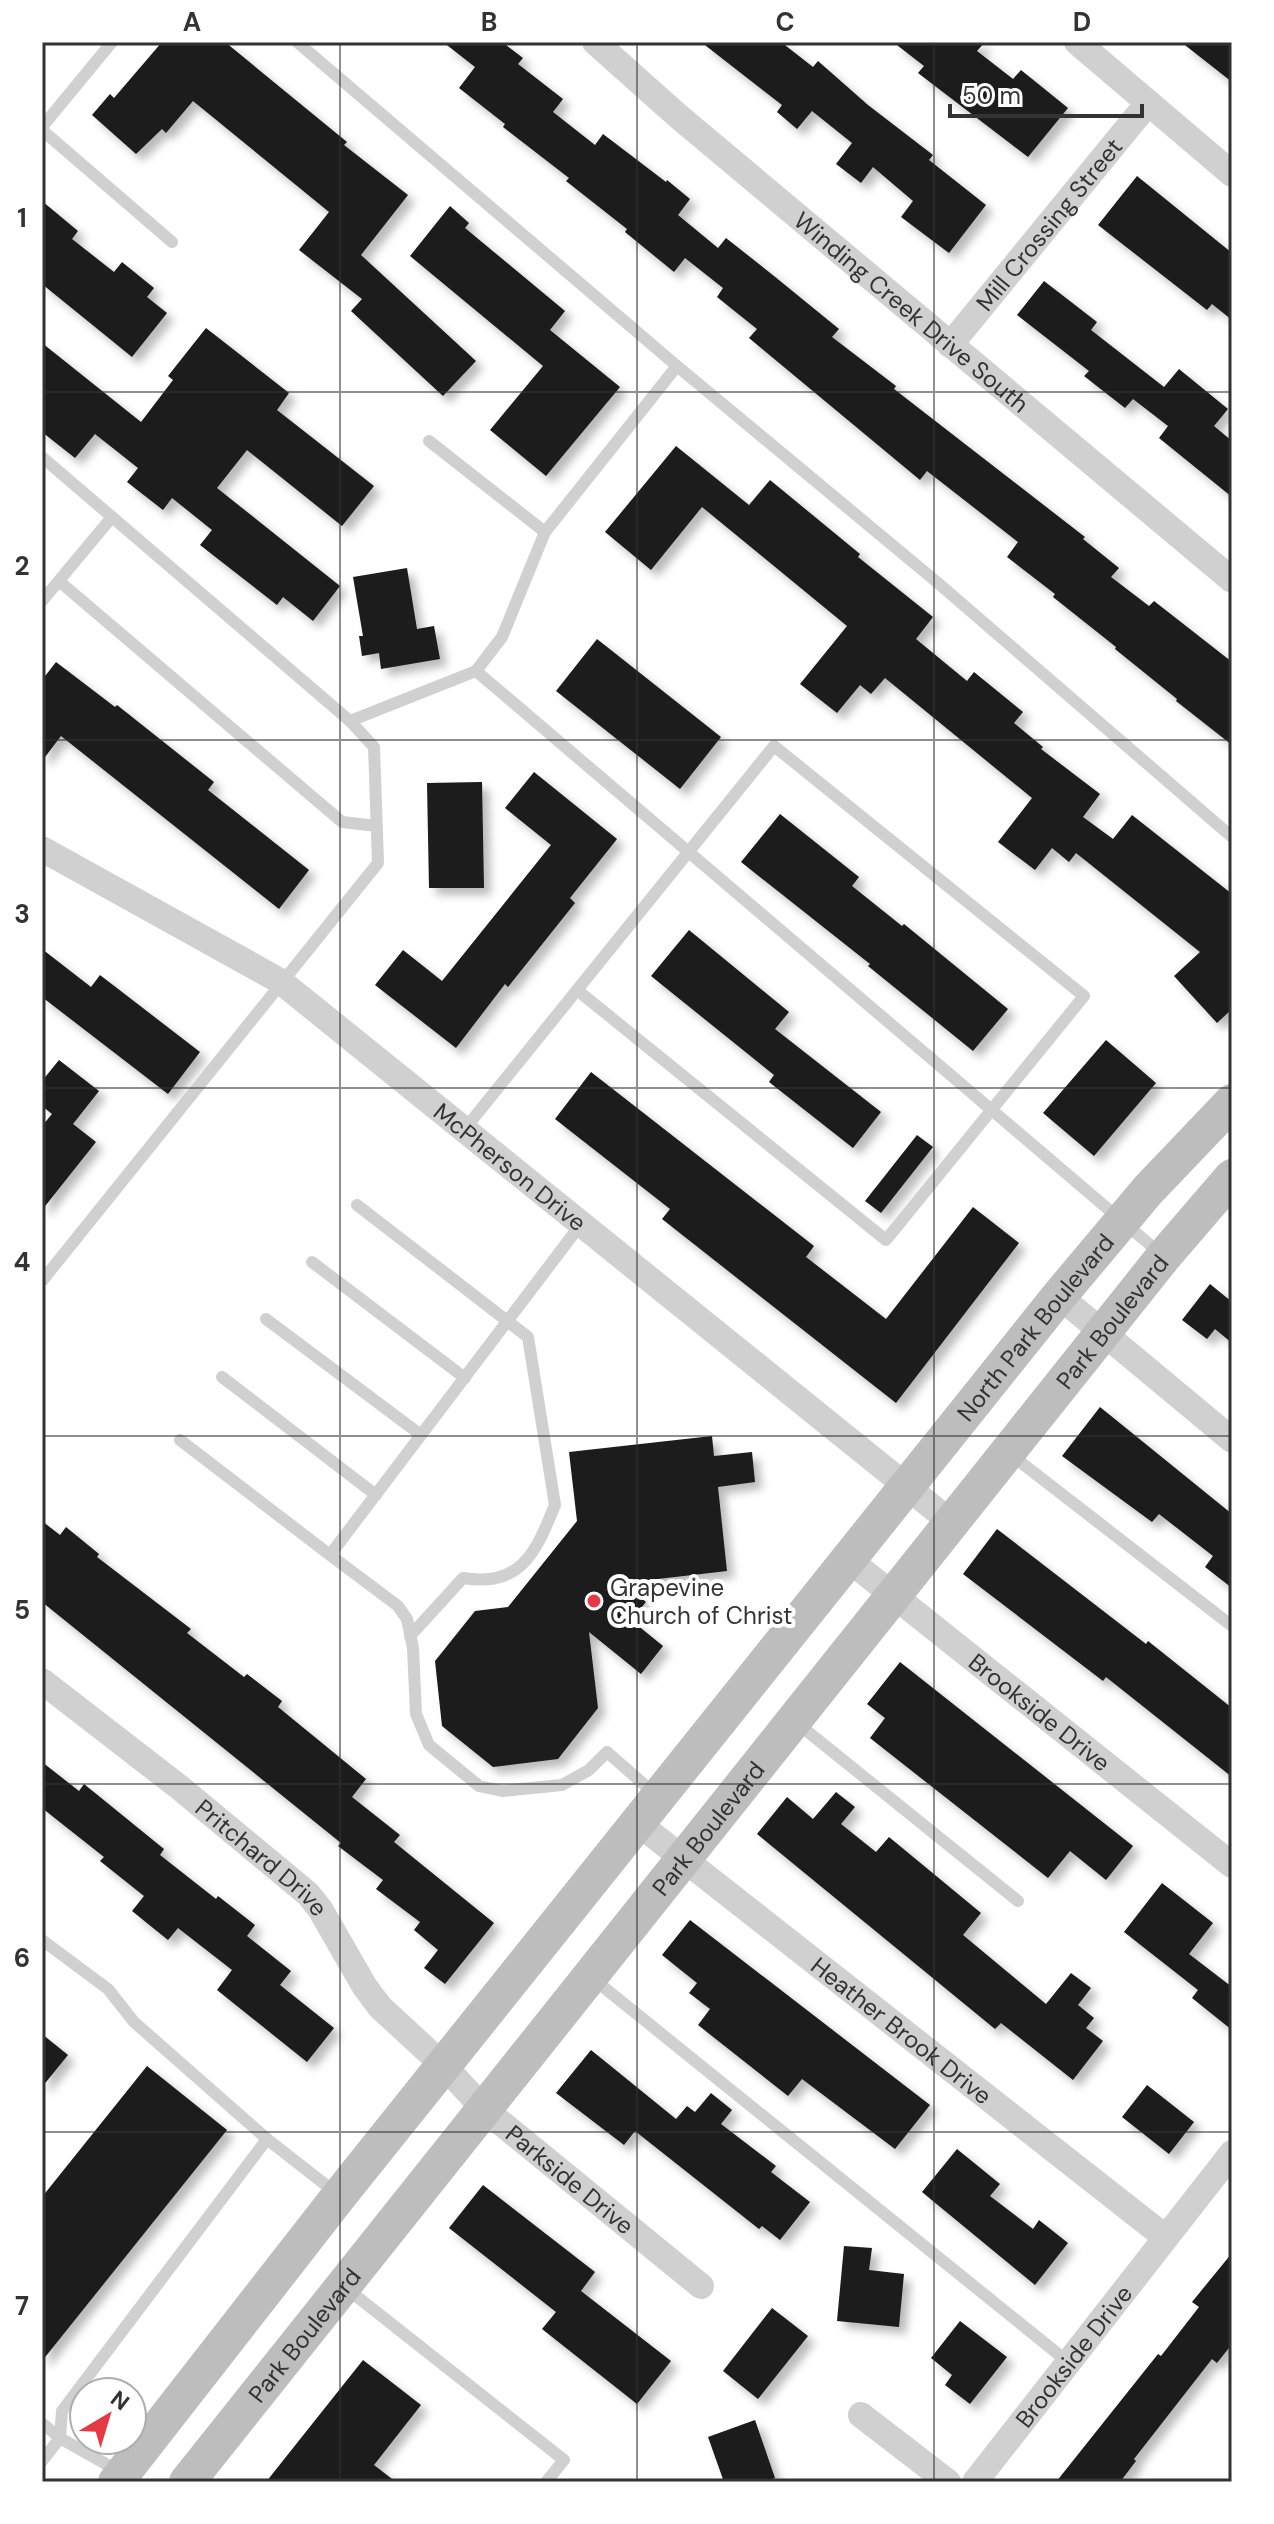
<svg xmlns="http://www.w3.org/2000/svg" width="1274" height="2524" viewBox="0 0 1274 2524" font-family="'DM Sans',sans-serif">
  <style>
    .building { fill: #1a1a1a; filter: url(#shadow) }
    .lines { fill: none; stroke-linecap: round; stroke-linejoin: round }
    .lane { stroke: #d0d0d0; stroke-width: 12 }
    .street { stroke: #d0d0d0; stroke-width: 26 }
    .secondary { stroke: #bdbdbd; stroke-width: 36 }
    .grid { fill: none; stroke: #333; stroke-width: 2; stroke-opacity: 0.55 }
    .poi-dot { fill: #e63946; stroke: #fff; stroke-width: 3 }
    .labels { text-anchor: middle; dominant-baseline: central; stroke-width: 8; stroke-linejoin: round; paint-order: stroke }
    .street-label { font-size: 24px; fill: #333; stroke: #fff }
    .poi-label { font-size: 24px; fill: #333; stroke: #fff; text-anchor: start }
    .neatline { fill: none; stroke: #333; stroke-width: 3 }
    .grid-label { font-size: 26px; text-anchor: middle; font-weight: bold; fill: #333 }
  </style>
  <defs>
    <filter id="shadow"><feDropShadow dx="7" dy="7" stdDeviation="4" flood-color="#0004"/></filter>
  </defs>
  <rect width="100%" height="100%" fill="#fff"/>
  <!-- building -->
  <g class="building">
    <path d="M162 42H225L347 142 344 145 408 195 361 255 476 361 443 396 351 311 362 299 299 250 329 212 193 101 166 133 162 129 136 154 92 115 110 94 114 98Z"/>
    <path d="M443 42H502L523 58 518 64 563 99 553 112 595 145 603 134 666 182 667 180 690 199 678 215 718 248 726 238 774 276 839 329 832 337 896 386 894 389 1085 537 1083 539 1119 568 1111 577 1149 606 1154 601 1232 662V745L1176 701 1177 699 1115 649 1116 647 1053 597 1055 594 1007 557 1018 542 927 471 920 480 749 338 757 329 717 297 723 288 685 258 674 272 625 232 627 229 566 181 569 178 503 127 505 124 459 88 475 67Z"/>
    <path d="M701 42H781L813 67 818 61 868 105 933 155 929 160 986 205 949 253 901 217 913 201 873 167 861 183 836 164 852 143 812 111 797 129 777 112 782 105Z"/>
    <path d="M893 42H985L977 51 1013 79 1021 70 1068 108 1028 157 918 73 924 66Z"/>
    <path d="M1181 42H1232V82Z"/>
    <path d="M1137 176 1232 253V320L1212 304 1207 310 1098 225Z"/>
    <path d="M42 201 78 231 72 239 114 272 122 262 154 288 147 297 167 313 132 357 42 284Z"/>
    <path d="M450 206 469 223 465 228 565 311 550 330 620 387 546 476 490 430 543 366 410 256Z"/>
    <path d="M1044 281 1097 322 1091 330 1164 387 1179 369 1228 409 1214 426 1232 441V497L1159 438 1168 426 1133 399 1125 408 1084 376 1089 371 1017 315Z"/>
    <path d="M206 328 289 393 277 410 374 486 342 526 247 450 217 488 340 586 313 621 283 597 277 605 200 545 212 530 172 498 163 510 127 482 138 468 95 434 75 458 42 432V343L141 422 173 380 168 376Z"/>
    <path d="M676 446 749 505 770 480 860 554 858 557 933 617 916 639 967 681 974 672 1023 712 1014 723 1043 747 1041 749 1100 794 1083 817 1113 839 1132 815 1232 894V1009L1217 1023 1174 976 1200 952 1076 853 1069 862 1052 848 1035 870 998 842 1032 798 885 678 871 694 860 685 837 713 800 684 847 626 702 507 651 570 605 532Z"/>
    <path d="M407 568 417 629 434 626 440 659 381 669 379 653 362 656 359 636H363L353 577Z"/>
    <path d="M597 639 721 737 680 789 556 691Z"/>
    <path d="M56 662 115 707 117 705 214 782 208 790 309 870 279 909 61 736 42 761V680Z"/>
    <path d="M534 772 617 839 570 898 575 903 508 987 505 984 456 1048 375 985 403 950 442 981 551 845 505 808Z"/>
    <path d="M482 782 484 888H429L427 783Z"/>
    <path d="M780 814 859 877 852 886 902 926 904 924 1008 1009 973 1051 868 966 870 964 741 862Z"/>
    <path d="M689 930 789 1012 775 1029 881 1112 853 1148 769 1082 774 1075 651 976Z"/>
    <path d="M42 949 91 987 100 975 200 1052 168 1094 42 997Z"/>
    <path d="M1106 1040 1156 1083 1094 1156 1043 1113Z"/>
    <path d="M59 1060 99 1091 73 1124 96 1142 42 1210V1126L52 1114 42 1106V1081Z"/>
    <path d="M591 1072 814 1246 806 1257 886 1319 973 1207 1019 1243 896 1403 662 1219 670 1209 555 1119Z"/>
    <path d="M917 1135 933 1147 881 1213 865 1201Z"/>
    <path d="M1210 1284 1232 1302V1343L1215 1329 1207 1339 1182 1320Z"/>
    <path d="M1100 1407 1232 1514V1588L1205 1567 1213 1556 1159 1514 1152 1522 1062 1456Z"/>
    <path d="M712 1436 714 1456 752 1452 755 1482 718 1487 727 1571 623 1583 646 1602 631 1620 663 1646 641 1674 589 1632 598 1708 558 1759 493 1767 442 1726 435 1661 475 1611 508 1607 577 1521 569 1452Z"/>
    <path d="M42 1521 60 1535 66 1527 99 1554 97 1557 191 1629 187 1633 244 1677 247 1674 282 1701 278 1707 366 1779 352 1797 400 1835 394 1842 494 1923 445 1984 424 1968 438 1950 414 1930 420 1922 376 1889 383 1880 338 1846 341 1843 42 1602Z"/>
    <path d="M997 1529 1146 1644 1148 1641 1232 1708V1777L1106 1677 1103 1681 963 1574Z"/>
    <path d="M900 1662 1133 1846 1106 1880 1070 1851 1048 1878 870 1738 885 1718 867 1704Z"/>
    <path d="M42 1762 79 1791 84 1784 164 1849 160 1855 216 1899 218 1896 255 1925 247 1936 291 1971 280 1985 334 2028 307 2062 217 1990 232 1970 178 1928 168 1940 132 1911 144 1896 100 1861 104 1857 42 1808Z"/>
    <path d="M836 1792 855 1807 841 1824 876 1852 889 1837 981 1913 963 1935 1046 2004 1071 1973 1091 1988 1078 2005 1094 2018 1086 2028 1103 2041 1073 2080 1001 2023 995 2029 757 1834 787 1797 813 1819Z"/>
    <path d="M1162 1883 1213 1923 1189 1954 1232 1987V2030L1192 1998 1198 1990 1124 1932Z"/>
    <path d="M690 1920 930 2105 895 2149 802 2079 788 2096 698 2025 710 2009 689 1993 697 1983 662 1955Z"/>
    <path d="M42 2034 68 2055 42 2087Z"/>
    <path d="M591 2050 676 2119 687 2106 695 2112 711 2093 732 2110 721 2124 776 2166 771 2172 810 2202 780 2240 762 2226 759 2229 635 2131 624 2145 556 2093Z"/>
    <path d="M147 2066 227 2130 42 2361V2197Z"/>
    <path d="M1147 2085 1194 2122 1169 2154 1122 2117Z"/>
    <path d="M957 2149 1000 2184 990 2196 1033 2229 1039 2220 1068 2243 1035 2285 922 2192Z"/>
    <path d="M483 2185 595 2272 581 2291 671 2361 637 2404 542 2329 556 2312 449 2228Z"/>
    <path d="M844 2246 872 2248 869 2270 904 2274 899 2327 837 2321Z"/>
    <path d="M1232 2253V2344L1217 2363 1212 2359 1134 2459 1136 2461 1120 2482H1056L1158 2354 1161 2356 1199 2307 1192 2302Z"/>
    <path d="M772 2308 808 2336 758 2399 723 2371Z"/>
    <path d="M960 2321 1007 2357 970 2404 945 2385 952 2375 931 2358Z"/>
    <path d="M363 2360 421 2405 374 2465 396 2482H266Z"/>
    <path d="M755 2420 775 2478 764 2482H724L708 2437Z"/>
  </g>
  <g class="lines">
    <!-- lane -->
    <g class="lane">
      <path d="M297 42 677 366 938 583 1232 837"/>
      <path d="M42 127 112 42"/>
      <path d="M42 130 172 242"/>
      <path d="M429 441 545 532"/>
      <path d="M42 457 350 721 374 747 378 863 42 1281"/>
      <path d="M59 581 342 822 377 826"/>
      <path d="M42 601 112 517"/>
      <path d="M476 671 1162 1255"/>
      <path d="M350 721 476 671 502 637 545 532 677 366"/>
      <path d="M464 1130 774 746 1084 996 886 1240 577 990"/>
      <path d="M357 1205 528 1337 555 1505C536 1552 521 1588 463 1578L410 1636"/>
      <path d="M581 1224 330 1555 398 1606 407 1619 413 1648 416 1714 429 1745 479 1786 502 1791 562 1785 589 1770 607 1752 655 1794"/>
      <path d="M312 1262 465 1378"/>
      <path d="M266 1319 421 1435"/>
      <path d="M222 1377 376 1495"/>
      <path d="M180 1440 330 1555"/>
      <path d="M1010 1454 1232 1626"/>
      <path d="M797 1723 1018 1901"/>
      <path d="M42 1940 108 1989 134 2022 267 2139"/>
      <path d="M591 1977 1068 2362"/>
      <path d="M346 2288 564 2460 546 2482"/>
      <path d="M42 2423 60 2438 120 2472"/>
      <path d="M42 2461 60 2438 62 2411 267 2139 336 2193"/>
    </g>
    <!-- street -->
    <g class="street">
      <path id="s1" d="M595 42 678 116 1232 580"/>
      <path d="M1077 42 1232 174"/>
      <path id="s2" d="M950 345 1148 103"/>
      <path id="s3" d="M42 849 280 981 952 1523"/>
      <path d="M1059 1296 1232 1440"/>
      <path id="s4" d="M849 1560 1232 1865"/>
      <path id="s5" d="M42 1681 179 1787 308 1894 320 1909 365 1987 380 2007 445 2067 484 2109 701 2286"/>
      <path id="s6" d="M639 1824 1165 2237"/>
      <path d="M861 2415 948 2482"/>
      <path id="s7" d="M975 2482 1232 2153"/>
    </g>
    <!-- secondary -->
    <g class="secondary">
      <path id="s8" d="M116 2482 339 2196 1059 1296 1148 1190 1232 1102"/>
      <path id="s9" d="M187 2482 1164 1256 1232 1177"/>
    </g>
  </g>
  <!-- grid -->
  <path class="grid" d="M340 42V2482M637 42V2482M934 42V2482M42 392H1232M42 740H1232M42 1088H1232M42 1436H1232M42 1784H1232M42 2132H1232"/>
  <!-- markers -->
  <circle class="poi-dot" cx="594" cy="1601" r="8"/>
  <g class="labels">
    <!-- street labels -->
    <g class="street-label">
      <text stroke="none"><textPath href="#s2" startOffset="156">Mill Crossing Street</textPath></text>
      <text stroke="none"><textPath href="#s1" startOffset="416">Winding Creek Drive South</textPath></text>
      <text stroke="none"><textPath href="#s3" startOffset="568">McPherson Drive</textPath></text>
      <text stroke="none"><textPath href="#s9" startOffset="1484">Park Boulevard</textPath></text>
      <text stroke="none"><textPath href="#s8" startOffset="1476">North Park Boulevard</textPath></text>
      <text stroke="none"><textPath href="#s4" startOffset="244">Brookside Drive</textPath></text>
      <text stroke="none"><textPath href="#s9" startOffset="836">Park Boulevard</textPath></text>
      <text stroke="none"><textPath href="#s5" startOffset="282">Pritchard Drive</textPath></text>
      <text stroke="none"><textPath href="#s6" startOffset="334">Heather Brook Drive</textPath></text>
      <text stroke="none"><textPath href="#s5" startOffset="732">Parkside Drive</textPath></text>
      <text stroke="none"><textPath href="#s9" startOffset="188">Park Boulevard</textPath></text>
      <text stroke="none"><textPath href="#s7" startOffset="160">Brookside Drive</textPath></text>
    </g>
    <!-- poi labels -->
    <g class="poi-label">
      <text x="610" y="1587">Grapevine<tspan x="610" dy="28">Church of Christ</tspan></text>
    </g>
  </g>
  <!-- border -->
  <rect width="1274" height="2524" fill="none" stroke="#ffffff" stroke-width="88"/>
  <!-- north arrow -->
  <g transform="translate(108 2416) rotate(38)"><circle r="38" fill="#ffffff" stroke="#adadad" stroke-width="2"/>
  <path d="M0-6L14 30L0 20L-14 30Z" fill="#e63946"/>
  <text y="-12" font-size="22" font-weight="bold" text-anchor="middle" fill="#333333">N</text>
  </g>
  <!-- scale -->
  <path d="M950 104v12h192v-12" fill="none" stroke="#333333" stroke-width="4"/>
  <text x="962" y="104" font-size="24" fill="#333333" stroke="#ffffff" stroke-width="6" paint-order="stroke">50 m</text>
  <rect x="44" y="44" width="1186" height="2436" class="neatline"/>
  <g class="grid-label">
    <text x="192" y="31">A</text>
    <text x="489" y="31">B</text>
    <text x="785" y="31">C</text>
    <text x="1082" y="31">D</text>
    <text x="22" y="227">1</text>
    <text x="22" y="575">2</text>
    <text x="22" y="923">3</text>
    <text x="22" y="1271">4</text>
    <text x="22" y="1619">5</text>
    <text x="22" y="1967">6</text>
    <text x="22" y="2315">7</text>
  </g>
</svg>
